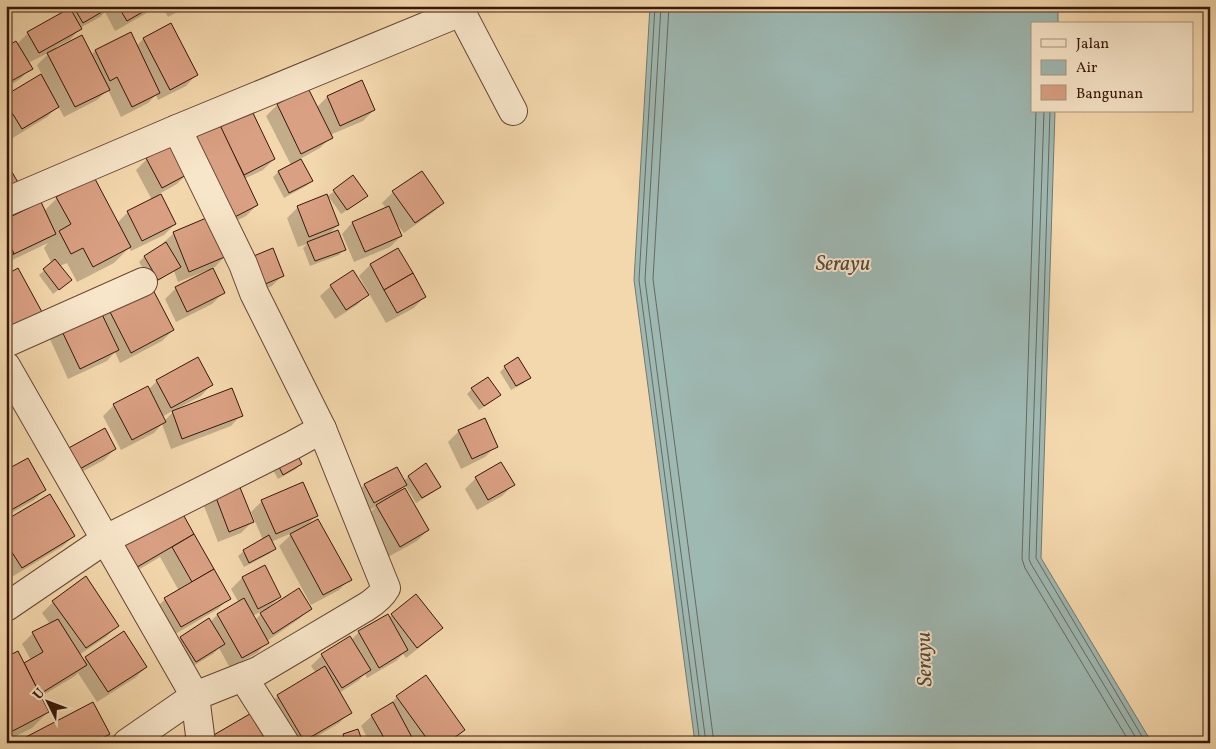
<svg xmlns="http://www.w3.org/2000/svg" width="1216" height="749" viewBox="0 0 1216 749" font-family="Vollkorn,serif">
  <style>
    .water { fill: #9eb8b2; stroke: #75786f }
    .shadow { fill: #0003; fill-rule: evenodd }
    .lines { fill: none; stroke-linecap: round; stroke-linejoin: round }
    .shore { stroke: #6a685e; stroke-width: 1 }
    .building { fill: #daa083; stroke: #37170a }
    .minor-casing { stroke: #664733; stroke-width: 30 }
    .minor { stroke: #f8e6ca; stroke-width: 28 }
    .labels { text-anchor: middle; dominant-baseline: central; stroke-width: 4; stroke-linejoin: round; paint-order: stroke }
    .water-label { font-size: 21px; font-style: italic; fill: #56473c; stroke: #f8e6ca }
  </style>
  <rect width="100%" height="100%" fill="#f4d8ad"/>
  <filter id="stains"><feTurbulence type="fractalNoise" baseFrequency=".004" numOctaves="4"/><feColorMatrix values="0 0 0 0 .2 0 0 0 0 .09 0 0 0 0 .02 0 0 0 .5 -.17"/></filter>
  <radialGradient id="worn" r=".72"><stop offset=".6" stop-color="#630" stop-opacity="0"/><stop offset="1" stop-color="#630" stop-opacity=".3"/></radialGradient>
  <!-- water -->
  <path class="water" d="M650 6H1058V24H1032V111H1055L1041 558 1152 743H695L634 280Z"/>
  <!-- shadow -->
  <g class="shadow">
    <path d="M56 6H156L152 10 115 31 105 12 100 17 80 28 70 40 56 47 57 49 91 55 95 51 130 34 136 47 143 39 170 25 196 75 186 86 158 100 156 95 148 103 121 117 108 90 97 100 64 117 58 106 47 117 11 139 6 131V97L42 75 37 65 50 52 28 63 31 68 20 79 6 88V48L17 44 28 33 61 15Z"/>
    <path d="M162 6H188L168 17Z"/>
    <path d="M307 90 316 108 327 97 374 110 363 121 330 135 331 137 320 148 300 159 311 181 306 186 284 198 273 177 278 172 291 165 266 116 277 105Z"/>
    <path d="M220 128 274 159 263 170 244 179 257 205 246 216 218 230 225 256 215 267 211 268 223 293 212 304 176 322 165 299 176 288 209 272 208 270 178 282 174 271 153 284 139 262 144 257 164 245 163 243 174 233 212 217 190 171 177 184 159 194 175 224 164 235 131 251 129 248 114 263 77 282 67 263 60 266 65 285 53 294 39 275 52 264 44 248 48 243 6 263V221L44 211 57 198 117 223 128 212 152 200 136 170 147 159Z"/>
    <path d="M353 177 366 196 361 201 341 214 328 196Z"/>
    <path d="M393 192 443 203 432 213 404 233 397 224 396 225 401 236 390 247 354 262 342 234 352 223 386 208 382 203Z"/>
    <path d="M298 207 338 225 328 235 344 249 339 255 310 266 303 248 307 244 298 247 287 218Z"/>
    <path d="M398 250 424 297 414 308 386 323 359 276 370 265Z"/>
    <path d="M245 262 283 275 272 286 245 298Z"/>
    <path d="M331 286 367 295 357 305 335 319 320 296Z"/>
    <path d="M109 309 173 330 162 341 120 363 115 352 107 361 68 379 50 339 60 328 102 316Z"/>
    <path d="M505 367 529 377 524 383 511 390 500 372Z"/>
    <path d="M157 381 211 385 201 396 175 410 176 411 241 415 231 426 171 449 162 424 154 433 121 450 103 416 114 405 147 388 148 390ZM174 410V411L164 421 162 417Z"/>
    <path d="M472 389 499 395 494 400 479 410 467 394Z"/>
    <path d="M459 431 496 446 485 457 461 469 448 442Z"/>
    <path d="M115 449 104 460 65 481 55 462Z"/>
    <path d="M269 463 301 464 296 469 278 479Z"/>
    <path d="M426 465 439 486 434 492 416 503 405 485 398 492 428 530 417 541 388 557 365 517 376 507 363 513 354 496 364 485 397 468 404 481 408 477Z"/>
    <path d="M6 472 45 490 34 500 6 516Z"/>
    <path d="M476 478 513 485 502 496 477 510 465 489Z"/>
    <path d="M215 496 252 522 241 533 218 542 204 506Z"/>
    <path d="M262 501 316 516 307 525 350 579 339 590 311 605 279 546 294 532 271 542 275 549 269 554 244 567 238 556 244 551 263 540 251 512Z"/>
    <path d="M179 509 229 598 218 609 170 637 154 610 165 599 179 591 160 557 121 580Z"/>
    <path d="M6 522 74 536 63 546 10 578 6 571Z"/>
    <path d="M264 566 280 597 269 607 310 609 299 619 267 641V642L257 653 230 668 219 648 213 654 185 671 170 648 181 638 210 622 217 615 239 603 231 589 242 578ZM265 610 255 620 252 616Z"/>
    <path d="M53 602 117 626 106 637 79 655 83 661 86 658 146 667 135 678 97 702 78 673 75 676 40 697 48 712 32 728 6 741V658L24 664 31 660 22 644 33 633 50 624 42 613Z"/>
    <path d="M392 615 441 628 430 639 406 658 403 654 396 661 367 678 365 674 358 681 339 693 350 712 339 723 306 743H288L267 707 278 696 316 673 311 666 322 655 351 640 359 632 387 616 388 618Z"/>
    <path d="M397 697 463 730 449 743H370L361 726 372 716 388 706Z"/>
    <path d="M108 734 99 743H22L27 738Z"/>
    <path d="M344 735 361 743H340L339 741Z"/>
  </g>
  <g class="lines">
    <!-- shore -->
    <g class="shore">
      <path d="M655 6 639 280 700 743"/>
      <path d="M661 6 645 280 706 743"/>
      <path d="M669 6 653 279 714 743"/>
      <path d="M1036 111 1022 559 1025 568 1130 743"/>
      <path d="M1044 111 1029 559 1031 564 1139 743"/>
      <path d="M1050 111 1036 558 1146 743"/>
    </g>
  </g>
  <!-- building -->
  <g class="building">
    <path d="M73 6H112L83 23Z"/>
    <path d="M118 6H153L127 21Z"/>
    <path d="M70 8 82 29 39 53 27 32Z"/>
    <path d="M171 23 198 75 170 90 143 38Z"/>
    <path d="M131 32 160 93 132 107 117 77 110 81 95 50Z"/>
    <path d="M82 35 110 90 75 107 47 53Z"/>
    <path d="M16 41 33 69 6 84V47Z"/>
    <path d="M41 74 59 107 22 129 6 103V95Z"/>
    <path d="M362 80 375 110 340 126 327 96Z"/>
    <path d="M308 88 333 138 301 154 277 104Z"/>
    <path d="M252 111 275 159 244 175 220 127Z"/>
    <path d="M218 121 258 205 229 220 188 135Z"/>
    <path d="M174 143 190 173 162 188 146 158Z"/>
    <path d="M301 159 313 181 289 193 278 171Z"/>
    <path d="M6 162 19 184 6 191Z"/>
    <path d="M422 171 444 203 415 223 392 191Z"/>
    <path d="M353 175 368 196 347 210 333 190Z"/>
    <path d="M94 177 131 247 93 267 83 248 71 254 59 231 71 224 56 197Z"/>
    <path d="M161 194 176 224 142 241 127 211Z"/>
    <path d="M327 194 339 225 309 237 297 206Z"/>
    <path d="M41 202 56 234 14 254 6 237V219Z"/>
    <path d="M389 206 402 236 365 252 352 222Z"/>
    <path d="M211 216 227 256 189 272 173 232Z"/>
    <path d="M338 230 346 250 315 261 307 242Z"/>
    <path d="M6 237 14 254 6 258Z"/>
    <path d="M166 242 181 267 158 280 144 256Z"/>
    <path d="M273 248 284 276 256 288 244 260Z"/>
    <path d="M398 248 413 273 384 290 370 264Z"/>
    <path d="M55 259 72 280 59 290 43 269Z"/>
    <path d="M18 268 42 312 9 331 6 327V275Z"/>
    <path d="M213 268 225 293 187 312 175 287Z"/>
    <path d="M353 270 369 295 346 310 330 285Z"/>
    <path d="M413 273 426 297 397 313 384 290Z"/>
    <path d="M151 286 174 330 131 353 108 308Z"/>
    <path d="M99 308 119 350 80 369 60 327Z"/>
    <path d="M198 357 213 385 171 408 156 380Z"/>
    <path d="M518 357 531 378 516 386 504 366Z"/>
    <path d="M488 377 501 395 484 406 471 388Z"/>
    <path d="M148 386 166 422 132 440 113 404Z"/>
    <path d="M232 388 243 416 182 439 172 411Z"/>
    <path d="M485 418 498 447 472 459 458 430Z"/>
    <path d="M105 428 116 449 76 471 65 450Z"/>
    <path d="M293 446 302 464 283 475 274 457Z"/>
    <path d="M28 458 46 490 6 513V470Z"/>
    <path d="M501 462 515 485 488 500 475 477Z"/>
    <path d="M426 463 441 487 422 498 408 476Z"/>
    <path d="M397 467 407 485 374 503 364 484Z"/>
    <path d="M303 482 318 516 276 534 261 500Z"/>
    <path d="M239 485 254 522 229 532 215 495Z"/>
    <path d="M405 488 429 530 400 547 376 505Z"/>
    <path d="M50 494 75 536 22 568 6 543V520Z"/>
    <path d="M179 507 194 534 132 570 117 543Z"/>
    <path d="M318 519 352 580 323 595 290 534Z"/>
    <path d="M194 534 214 569 192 582 172 547Z"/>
    <path d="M269 535 276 549 249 563 243 550Z"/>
    <path d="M265 565 281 597 258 609 242 577Z"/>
    <path d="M214 569 231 599 181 627 164 598Z"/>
    <path d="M86 576 119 626 86 648 52 601Z"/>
    <path d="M299 588 312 609 273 634 260 613Z"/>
    <path d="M416 594 443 628 417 648 391 614Z"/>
    <path d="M244 598 269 643 242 658 217 614Z"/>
    <path d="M388 614 408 650 379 668 358 631Z"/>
    <path d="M209 618 225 644 196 662 180 637Z"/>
    <path d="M58 619 87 665 40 694 24 663 43 652 32 632Z"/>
    <path d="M124 631 147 667 108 692 85 657Z"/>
    <path d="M350 636 371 670 342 688 321 654Z"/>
    <path d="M18 651 49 712 7 734 6 657Z"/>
    <path d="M325 666 352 713 304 741 277 695Z"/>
    <path d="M426 675 465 730 447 743H430L396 696Z"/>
    <path d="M93 702 110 734 94 743H29L26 737Z"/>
    <path d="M393 702 415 743H387L371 715Z"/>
    <path d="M260 708 279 743H216L212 736Z"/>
    <path d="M358 729 363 743H346L343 734Z"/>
  </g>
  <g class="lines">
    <!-- minor casing -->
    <g class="minor-casing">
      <g id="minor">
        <path d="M458 6 513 111"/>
        <path d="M6 202 177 129 461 12"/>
        <path d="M6 343 143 282"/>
        <path d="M6 366 195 696 201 743"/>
        <path d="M6 607 106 539 293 445 322 429"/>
        <path d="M243 677 285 743"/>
        <path d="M127 743 195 696 258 671 366 607C374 602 381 597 386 588L322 429 254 293 243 264 177 129"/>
      </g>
    </g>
    <!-- minor -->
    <use href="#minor" class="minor"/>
  </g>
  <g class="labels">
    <!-- water labels -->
    <g class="water-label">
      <text x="843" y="264">Serayu</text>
      <text transform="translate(925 659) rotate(-92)">Serayu</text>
    </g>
  </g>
  <!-- margin -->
  <rect width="1216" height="749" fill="none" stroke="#f4d8ad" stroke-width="25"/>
  <rect x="8" y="8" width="1201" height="734" fill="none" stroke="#37170a" stroke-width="2.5"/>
  <rect x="12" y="12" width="1191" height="724" fill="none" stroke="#37170a"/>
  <!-- legend -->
  <rect x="1031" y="22" width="162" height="90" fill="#f8e6ca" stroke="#ab937d"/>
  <rect x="1041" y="39" width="25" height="8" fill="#f8e6ca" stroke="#ab937d"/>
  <text x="1076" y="48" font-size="15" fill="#37170a">Jalan</text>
  <rect x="1041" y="60" width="25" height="15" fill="#9eb8b2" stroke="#ab937d"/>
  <text x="1076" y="72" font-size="15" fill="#37170a">Air</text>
  <rect x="1041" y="85" width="25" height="15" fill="#daa083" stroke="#ab937d"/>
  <text x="1076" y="98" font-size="15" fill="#37170a">Bangunan</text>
  <!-- north arrow -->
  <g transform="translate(48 702) rotate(312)" stroke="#f8e6ca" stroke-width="4" paint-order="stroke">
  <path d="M0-4L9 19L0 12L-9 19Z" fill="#37170a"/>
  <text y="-8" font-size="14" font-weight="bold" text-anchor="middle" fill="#37170a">U</text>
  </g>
  <rect width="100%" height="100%" filter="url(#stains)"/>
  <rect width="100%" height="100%" fill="url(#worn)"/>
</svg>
